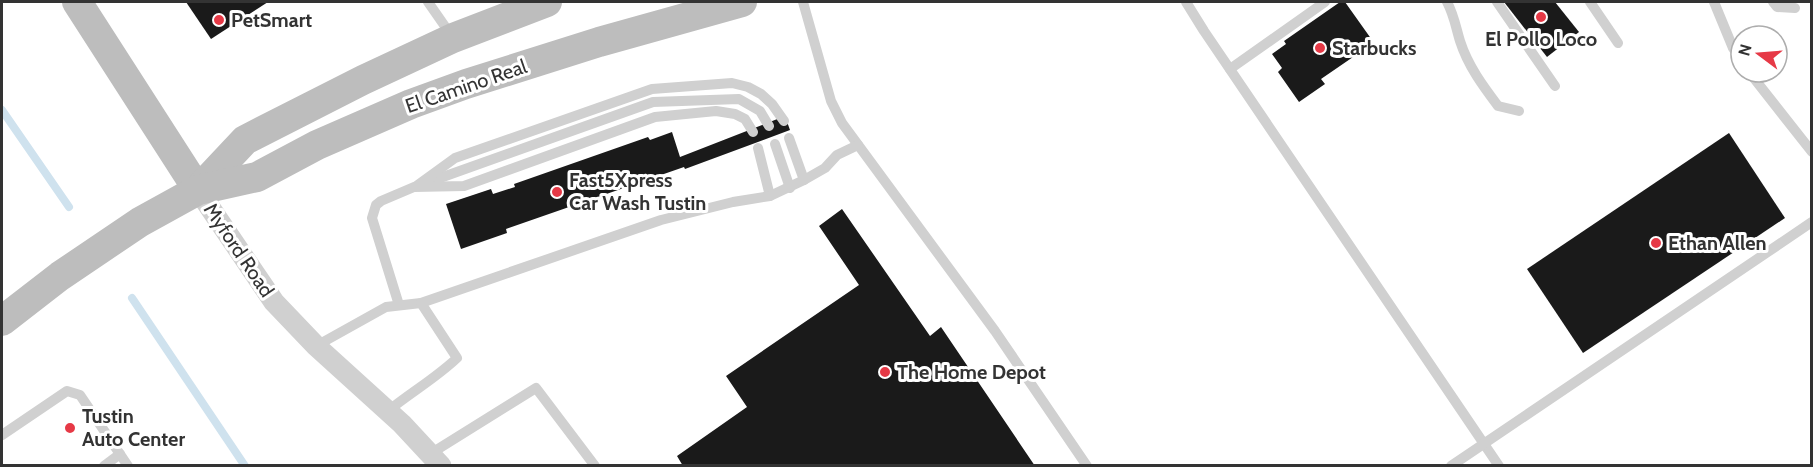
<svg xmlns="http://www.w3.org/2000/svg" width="1813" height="467" viewBox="0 0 1813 467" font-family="Cabin,sans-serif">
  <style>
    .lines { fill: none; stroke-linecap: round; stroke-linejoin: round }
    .stream { stroke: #cfe2ee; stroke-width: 8 }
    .building { fill: #1a1a1a }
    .lane { stroke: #d0d0d0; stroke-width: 10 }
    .street { stroke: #d0d0d0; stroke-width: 21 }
    .secondary { stroke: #bdbdbd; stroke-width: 30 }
    .poi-dot { fill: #e63946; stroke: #fff; stroke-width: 2 }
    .labels { text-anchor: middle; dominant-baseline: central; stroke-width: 6; stroke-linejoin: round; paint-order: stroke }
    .poi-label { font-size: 20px; font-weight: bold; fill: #333; stroke: #fff; text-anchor: start }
    .street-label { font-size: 20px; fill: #333; stroke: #fff }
  </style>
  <rect width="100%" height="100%" fill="#fff"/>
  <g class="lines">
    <!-- stream -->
    <g class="stream">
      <path d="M2 110 69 207"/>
      <path d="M132 298 245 466"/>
    </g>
  </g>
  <!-- building -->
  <g class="building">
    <path d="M186 2H268L211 39Z"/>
    <path d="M1340 2H1345L1372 40 1354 52 1356 55 1321 79 1325 84 1299 102 1278 72 1282 68 1272 54 1286 44 1284 41Z"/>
    <path d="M1504 2H1555L1579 32 1547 57Z"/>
    <path d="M785 116 790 130 685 169 684 167 506 229 507 233 461 249 446 204 491 189 493 194 515 187 514 184 648 137 650 140 672 132 680 157Z"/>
    <path d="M1729 133 1785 218 1583 353 1527 269Z"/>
    <path d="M842 209 930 336 941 327 1035 466H683L677 456 747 407 726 376 859 285 819 226Z"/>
  </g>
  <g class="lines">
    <!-- lane -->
    <g class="lane">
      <path d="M428 2 451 35"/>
      <path d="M803 2 831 101 842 123 995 331 1087 466"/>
      <path d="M1186 2 1204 31 1499 466"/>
      <path d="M1447 2C1454 15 1456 28 1460 41 1468 66 1483 86 1498 106L1519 111"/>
      <path d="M1497 2 1555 86"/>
      <path d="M1590 2 1618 43"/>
      <path d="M1714 2 1733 48 1741 60"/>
      <path d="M1773 2 1777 7 1795 8"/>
      <path d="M1230 69 1325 2"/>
      <path d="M1749 72 1812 152"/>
      <path d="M789 138 804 180"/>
      <path d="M775 144 790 188"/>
      <path d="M758 148 770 196"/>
      <path d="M426 183 653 102 739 99 760 111 769 126"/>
      <path d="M415 187 455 158 652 89 732 83 748 87 761 94 772 104 784 121"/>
      <path d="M399 305 372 218 376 205 381 201 414 187 464 186 655 117 716 111 735 114 745 119 753 132"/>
      <path d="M316 346 386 307 421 303 661 220 733 202 770 196 804 180 825 168 837 155 858 145"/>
      <path d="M388 411C410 393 436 378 457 358L421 303"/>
      <path d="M2 435 67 391 80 395 128 466"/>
      <path d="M430 454 536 388 595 466"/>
      <path d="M104 466 120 454"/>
      <path d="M1451 466 1812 222"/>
    </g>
    <!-- street -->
    <path class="street" d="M198 190 274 302 316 346 402 424 441 466"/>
    <!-- secondary -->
    <g class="secondary">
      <path d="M77 2 198 190"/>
      <path d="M198 190 245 140 363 80 453 38 547 2"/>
      <path d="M2 321 60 276 140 222 198 190 257 177 317 145 411 104 466 84 599 42 742 2"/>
    </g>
  </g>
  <!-- markers -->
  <g class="poi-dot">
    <circle cx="1541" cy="17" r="6"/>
    <circle cx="219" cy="20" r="6"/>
    <circle cx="1320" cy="48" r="6"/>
    <circle cx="557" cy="192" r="6"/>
    <circle cx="1656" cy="243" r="6"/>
    <circle cx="885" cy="372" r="6"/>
    <circle cx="70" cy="428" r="6"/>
  </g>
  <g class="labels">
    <!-- poi labels -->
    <g class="poi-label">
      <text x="231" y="20">PetSmart</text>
      <text x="1541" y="39" text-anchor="middle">El Pollo Loco</text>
      <text x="1332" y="48">Starbucks</text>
      <text x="569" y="180">Fast5Xpress<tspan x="569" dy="23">Car Wash Tustin</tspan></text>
      <text x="1668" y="243">Ethan Allen</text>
      <text x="897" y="372">The Home Depot</text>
      <text x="82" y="416">Tustin<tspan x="82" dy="23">Auto Center</tspan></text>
    </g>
    <!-- street labels -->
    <g class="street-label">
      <text transform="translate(466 86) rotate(-19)">El Camino Real</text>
      <text transform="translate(239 250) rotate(56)">Myford Road</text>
    </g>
  </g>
  <!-- border -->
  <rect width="1813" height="467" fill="none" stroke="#333333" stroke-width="6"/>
  <!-- north arrow -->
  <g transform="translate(1759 54) rotate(286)"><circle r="28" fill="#ffffff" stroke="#adadad" stroke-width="1.5"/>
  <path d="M0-4.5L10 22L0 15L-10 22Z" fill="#e63946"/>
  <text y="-9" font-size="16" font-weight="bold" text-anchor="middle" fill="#333333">N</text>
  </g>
</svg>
